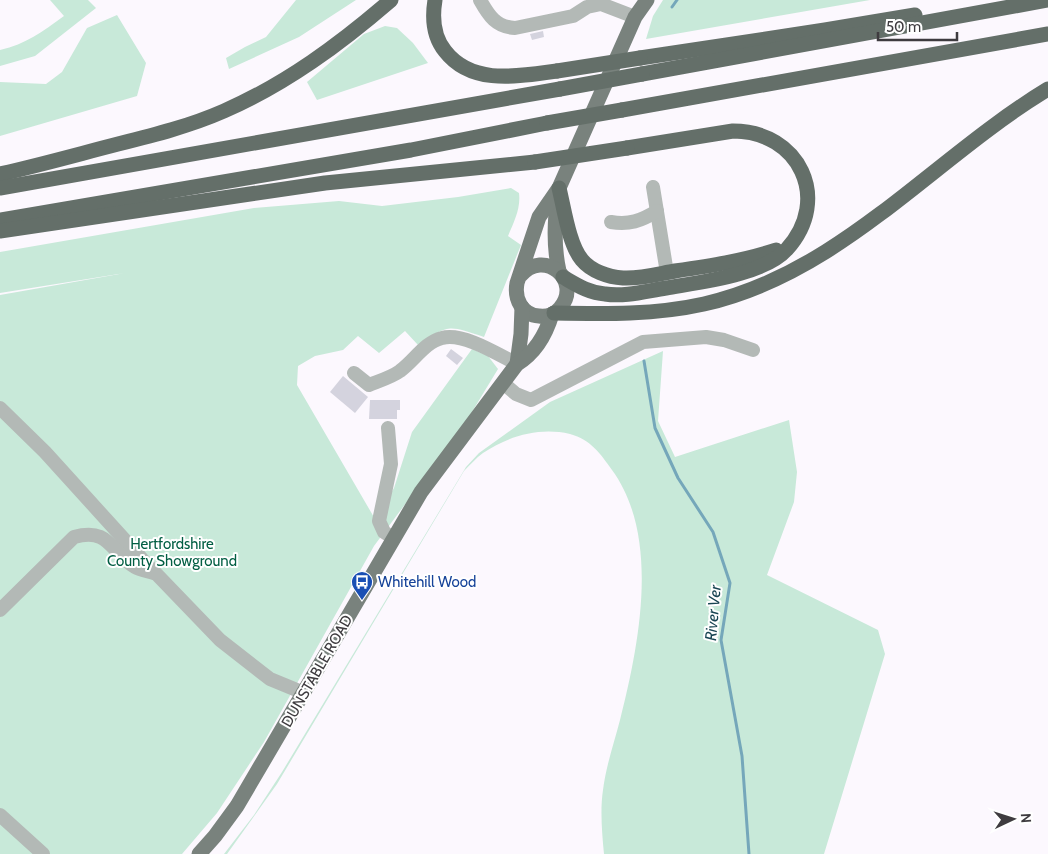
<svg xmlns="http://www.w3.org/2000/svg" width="1048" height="854" viewBox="0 0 1048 854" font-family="Cabin,sans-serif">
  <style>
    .green { fill: #c8e9d9 }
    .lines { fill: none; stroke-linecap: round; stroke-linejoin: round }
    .stream { stroke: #75a7ba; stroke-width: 3 }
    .building { fill: #d4d3de }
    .minor { stroke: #b3b9b6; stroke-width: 14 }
    .major { stroke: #79827d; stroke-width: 15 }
    .highway { stroke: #646f69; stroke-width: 15 }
    .highway-bridge { stroke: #646f69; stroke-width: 15 }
    .labels { text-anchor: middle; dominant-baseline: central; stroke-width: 4; stroke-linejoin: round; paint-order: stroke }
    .park-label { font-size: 15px; fill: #025e43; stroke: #fff }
    .transit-label { font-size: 15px; fill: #164399; stroke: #fff; text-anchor: start }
    .street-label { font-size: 15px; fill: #3e3b3f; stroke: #fff }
    .water-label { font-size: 16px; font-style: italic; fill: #194553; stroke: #fff }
  </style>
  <rect width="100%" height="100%" fill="#fcf8fe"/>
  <!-- green -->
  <g class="green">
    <path d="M50 0H88L96 8 35 56 0 66V50C26 44 42 32 64 16Z"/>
    <path d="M296 0H356L299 37 229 69 226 58 245 47 266 37Z"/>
    <path d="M663 0H870L646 39 653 16Z"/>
    <path d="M117 15 146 63 137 96 0 136V82L46 84 62 72 87 28Z"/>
    <path d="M385 26 397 28 413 43 428 63 317 100 307 82 364 34Z"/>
    <path d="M511 188 519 193C521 208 514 222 508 236L521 245 484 337C448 325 449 324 418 345L405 331 379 353 358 336 343 350 315 356 298 366 297 385 375 519 394 488 412 432 472 349 488 356 498 369 464 425 374 546 264 742 217 813 182 854H0V295L125 273 0 293V252L254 208 339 201 382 206 458 197Z"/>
    <path d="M663 351 658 421 675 457 789 420 797 472 794 502 767 575 878 630 885 654 824 854H604C602 833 600 810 603 790 606 766 614 743 620 720 639 645 661 537 612 470 600 453 591 440 570 434 539 427 509 436 483 453 476 458 470 465 464 471L277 784 227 854H224L254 815 282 772 466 467 479 453 550 402Z"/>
  </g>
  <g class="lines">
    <!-- stream -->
    <g class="stream">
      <path d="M672 7 677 0"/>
      <path d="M644 361 655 428 678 478 713 532 730 583 721 640 742 756 749 854"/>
    </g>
  </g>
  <!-- building -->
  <g class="building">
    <path d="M543 31 544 37 532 40 530 34Z"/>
    <path d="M451 349 463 358 457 365 446 356Z"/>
    <path d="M343 376 368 397 355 413 330 392Z"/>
    <path d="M370 400H400V410H397V419H369Z"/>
  </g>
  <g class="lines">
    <!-- minor -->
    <g class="minor">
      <path d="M480 0C489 16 496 27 515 28L573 16 587 7 601 4 635 17"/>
      <path d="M653 187 667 273"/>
      <path d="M611 222C629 225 641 221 657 211"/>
      <path d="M354 373 369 385C379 381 392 377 400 371 414 361 425 342 442 338 463 332 499 355 517 364"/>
      <path d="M503 383 516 394 531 400 643 342 706 337 724 340 753 350"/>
      <path d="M0 408 45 452 142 559 220 640 270 679 304 693"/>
      <path d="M388 428 391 464 379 521 384 532 393 538"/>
      <path d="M0 610 74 537C110 527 110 552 135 567 140 570 148 571 154 573"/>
      <path d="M0 815 43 854"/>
    </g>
    <!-- major -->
    <g class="major">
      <path d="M558 192C555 219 553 244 559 271"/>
      <path d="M520 276C544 247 583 281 560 308 555 314 547 317 539 316 522 315 514 299 517 283L539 217 559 188 635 17 647 0"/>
      <path d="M517 364 521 334 522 307"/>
      <path d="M199 854 215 836 237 806 421 492 517 364C535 353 546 334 552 314"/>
    </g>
    <!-- highway -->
    <g class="highway">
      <path d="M435 0C432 18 433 36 445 51 472 86 519 76 557 71"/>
      <path d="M640 58 825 30 915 15"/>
      <path d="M642 74 1048 0"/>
      <path d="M622 110 1048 34"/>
      <path d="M0 174C40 165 79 154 118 144 154 135 190 126 224 111 286 84 340 44 391 0"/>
      <path d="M0 188 560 89"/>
      <path d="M559 188C564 208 569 245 582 260 591 271 608 277 623 278 640 279 658 274 675 271 709 266 743 261 776 250"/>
      <path d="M0 220 411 150 547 123"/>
      <path d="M0 231 325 183 535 162"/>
      <path d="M563 277C577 285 589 293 605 294 625 297 646 291 666 288 700 282 764 275 787 249 832 199 799 131 733 131L627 148"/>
      <path d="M554 313C605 314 655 315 704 304 841 273 932 159 1048 89"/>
    </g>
    <!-- highway-bridge -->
    <g class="highway-bridge">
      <path d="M557 71 640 58"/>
      <path d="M560 89 642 74"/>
      <path d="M547 123 622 110"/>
      <path d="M535 162 627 148"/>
    </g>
  </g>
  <!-- icons -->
  <defs>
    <g id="bus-pin" transform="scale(1.125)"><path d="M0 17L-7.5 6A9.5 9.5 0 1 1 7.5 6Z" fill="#1a4fb4" stroke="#fff"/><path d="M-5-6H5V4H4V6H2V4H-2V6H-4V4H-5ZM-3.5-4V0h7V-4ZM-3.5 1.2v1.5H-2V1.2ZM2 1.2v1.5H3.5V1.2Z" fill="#fff"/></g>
  </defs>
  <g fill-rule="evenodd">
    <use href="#bus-pin" x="362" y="582"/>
  </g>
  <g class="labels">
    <!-- park labels -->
    <g class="park-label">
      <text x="172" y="544">Hertfordshire<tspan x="172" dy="17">County Showground</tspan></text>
    </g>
    <!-- transit labels -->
    <g class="transit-label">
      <text x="378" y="582">Whitehill Wood</text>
    </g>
    <!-- street labels -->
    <g class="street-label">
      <text transform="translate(317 671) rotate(-60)">DUNSTABLE ROAD</text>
    </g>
    <!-- water labels -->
    <g class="water-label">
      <text transform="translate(713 613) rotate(-85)">River Ver</text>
    </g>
  </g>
  <!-- north arrow -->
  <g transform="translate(1013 819) rotate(86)" stroke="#ffffff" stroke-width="4" paint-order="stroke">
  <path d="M0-4L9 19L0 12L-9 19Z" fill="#3e3b3f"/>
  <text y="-8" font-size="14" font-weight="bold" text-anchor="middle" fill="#3e3b3f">N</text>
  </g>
  <!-- scale -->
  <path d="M878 32v8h79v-8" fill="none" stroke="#3e3b3f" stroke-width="2.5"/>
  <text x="886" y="32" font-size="15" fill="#3e3b3f" stroke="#ffffff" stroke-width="4" paint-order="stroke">50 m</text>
</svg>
